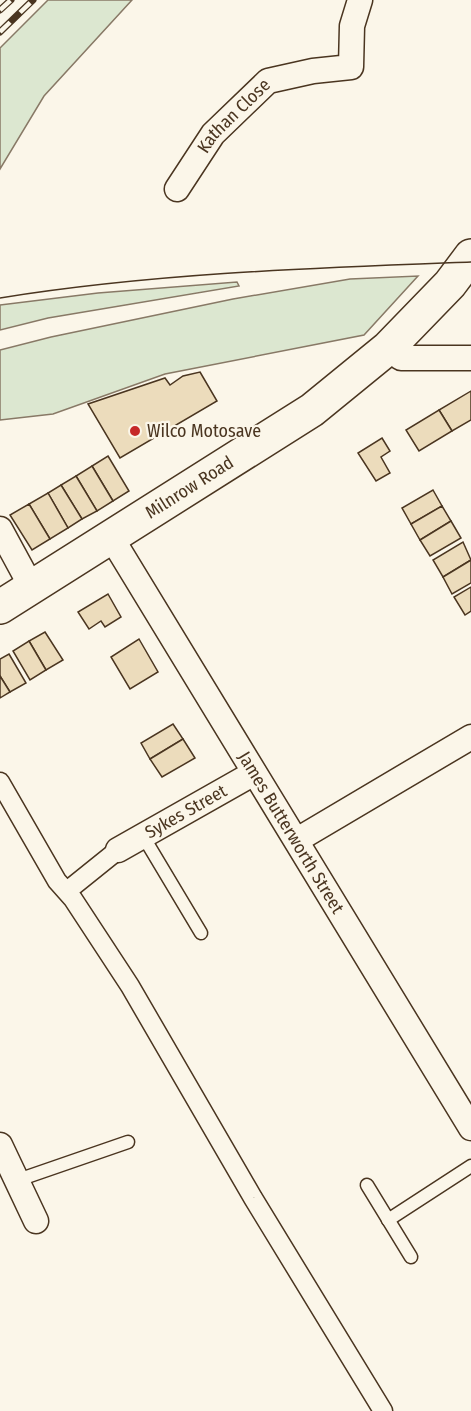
<svg xmlns="http://www.w3.org/2000/svg" width="471" height="1411" viewBox="0 0 471 1411" font-family="'Fira Sans Condensed',sans-serif">
  <style>
    .green { fill: #dce7d0; stroke: #887966; stroke-width: 1.5 }
    .building { fill: #ecdcbc; stroke: #4a3520; stroke-width: 1.5 }
    .lines { fill: none; stroke-linecap: round; stroke-linejoin: round }
    .service-casing { stroke: #4a3520; stroke-width: 15 }
    .pedestrian-casing { stroke: #4a3520; stroke-width: 21 }
    .minor-casing { stroke: #4a3520; stroke-width: 27 }
    .primary-casing { stroke: #4a3520; stroke-width: 36 }
    .service { stroke: #fbf6e9; stroke-width: 12 }
    .pedestrian { stroke: #fbf6e9; stroke-width: 18 }
    .minor { stroke: #fbf6e9; stroke-width: 24 }
    .primary { stroke: #fbf6e9; stroke-width: 33 }
    .tram { stroke: #4a3520; stroke-width: 1.5 }
    .rail-casing { stroke: #4a3520; stroke-width: 7 }
    .rail { stroke: #fbf6e9; stroke-width: 4.5; stroke-dasharray: 14; stroke-linecap: butt }
    .poi-dot { fill: #c62828; stroke: #fbf6e9; stroke-width: 2 }
    .labels { text-anchor: middle; dominant-baseline: central; stroke-width: 4.5; stroke-linejoin: round; paint-order: stroke }
    .street-label { font-size: 18px; fill: #4a3520; stroke: #fbf6e9 }
    .poi-label { font-size: 18px; fill: #4a3520; stroke: #fbf6e9; text-anchor: start }
  </style>
  <rect width="100%" height="100%" fill="#fbf6e9"/>
  <!-- green -->
  <g class="green">
    <path d="M48 0H132L44 96 0 169V48Z"/>
    <path d="M418 276 364 335 165 374 53 414 0 420V350L51 337 233 299 350 279Z"/>
    <path d="M237 282 239 286 48 318 0 330V305L98 293Z"/>
  </g>
  <!-- building -->
  <g class="building">
    <path d="M200 372 217 401 120 458 88 404 165 378 170 385 183 376Z"/>
    <path d="M471 391V420L452 431 439 410Z"/>
    <path d="M439 410 452 431 419 451 406 430Z"/>
    <path d="M382 438 390 451 381 457 390 473 376 481 358 453Z"/>
    <path d="M108 456 129 491 113 501 92 466Z"/>
    <path d="M92 466 113 501 97 511 76 476Z"/>
    <path d="M76 476 97 511 82 519 61 485Z"/>
    <path d="M61 485 82 519 68 528 48 493Z"/>
    <path d="M433 490 442 506 411 524 402 508Z"/>
    <path d="M48 493 68 528 50 539 29 504Z"/>
    <path d="M29 504 50 539 32 550 10 515Z"/>
    <path d="M442 506 451 521 420 540 411 524Z"/>
    <path d="M451 521 461 538 430 556 420 540Z"/>
    <path d="M463 542 471 560 443 577 433 560Z"/>
    <path d="M471 560V583L452 594 443 577Z"/>
    <path d="M471 587V611L465 615 454 597Z"/>
    <path d="M108 594 121 617 105 627 101 621 89 629 78 612Z"/>
    <path d="M45 632 63 660 46 670 29 641Z"/>
    <path d="M139 639 158 672 130 689 111 657Z"/>
    <path d="M29 641 46 670 30 680 13 651Z"/>
    <path d="M9 654 26 683 10 692 0 676V659Z"/>
    <path d="M0 676 10 692 0 698Z"/>
    <path d="M173 724 183 739 150 759 141 743Z"/>
    <path d="M183 739 195 758 162 777 150 759Z"/>
  </g>
  <g class="lines">
    <!-- service casing -->
    <g class="service-casing">
      <g id="service">
        <path d="M143 836 201 933"/>
        <path d="M18 1180 128 1142"/>
        <path d="M367 1185 411 1257"/>
        <path d="M388 1220 471 1166"/>
      </g>
    </g>
    <!-- pedestrian casing -->
    <g class="pedestrian-casing">
      <g id="pedestrian">
        <path d="M0 782 57 881 73 899 130 986 253 1198 383 1411"/>
        <path d="M67 891 118 850"/>
      </g>
    </g>
    <!-- minor casing -->
    <g class="minor-casing">
      <g id="minor">
        <path id="s1" d="M177 189 213 134 268 81 313 71 351 67 352 26 360 0"/>
        <path d="M388 348 401 358H471"/>
        <path d="M0 529 32 588"/>
        <path id="s2" d="M111 537 471 1128"/>
        <path d="M297 840 471 737"/>
        <path id="s3" d="M118 850 254 773"/>
        <path d="M0 1145 36 1221"/>
      </g>
    </g>
    <!-- primary casing -->
    <g class="primary-casing">
      <g id="primary">
        <path id="s4" d="M0 607 312 410 388 348 450 284 471 256"/>
      </g>
    </g>
    <!-- service -->
    <use href="#service" class="service"/>
    <!-- pedestrian -->
    <use href="#pedestrian" class="pedestrian"/>
    <!-- minor -->
    <use href="#minor" class="minor"/>
    <!-- primary -->
    <use href="#primary" class="primary"/>
    <!-- tram -->
    <path class="tram" d="M0 298C156 273 313 268 471 262"/>
    <!-- rail casing -->
    <g class="rail-casing">
      <g id="rail">
        <path d="M0 10 11 0"/>
        <path d="M0 32 33 0"/>
      </g>
    </g>
    <!-- rail -->
    <use href="#rail" class="rail"/>
  </g>
  <!-- markers -->
  <circle class="poi-dot" cx="135" cy="431" r="6"/>
  <g class="labels">
    <!-- street labels -->
    <g class="street-label">
      <text stroke="none"><textPath href="#s1" startOffset="93">Kathan Close</textPath></text>
      <text stroke="none"><textPath href="#s4" startOffset="224">Milnrow Road</textPath></text>
      <text stroke="none"><textPath href="#s3" startOffset="78">Sykes Street</textPath></text>
      <text stroke="none"><textPath href="#s2" startOffset="346">James Butterworth Street</textPath></text>
    </g>
    <!-- poi labels -->
    <g class="poi-label">
      <text x="147" y="431">Wilco Motosave</text>
    </g>
  </g>
</svg>
